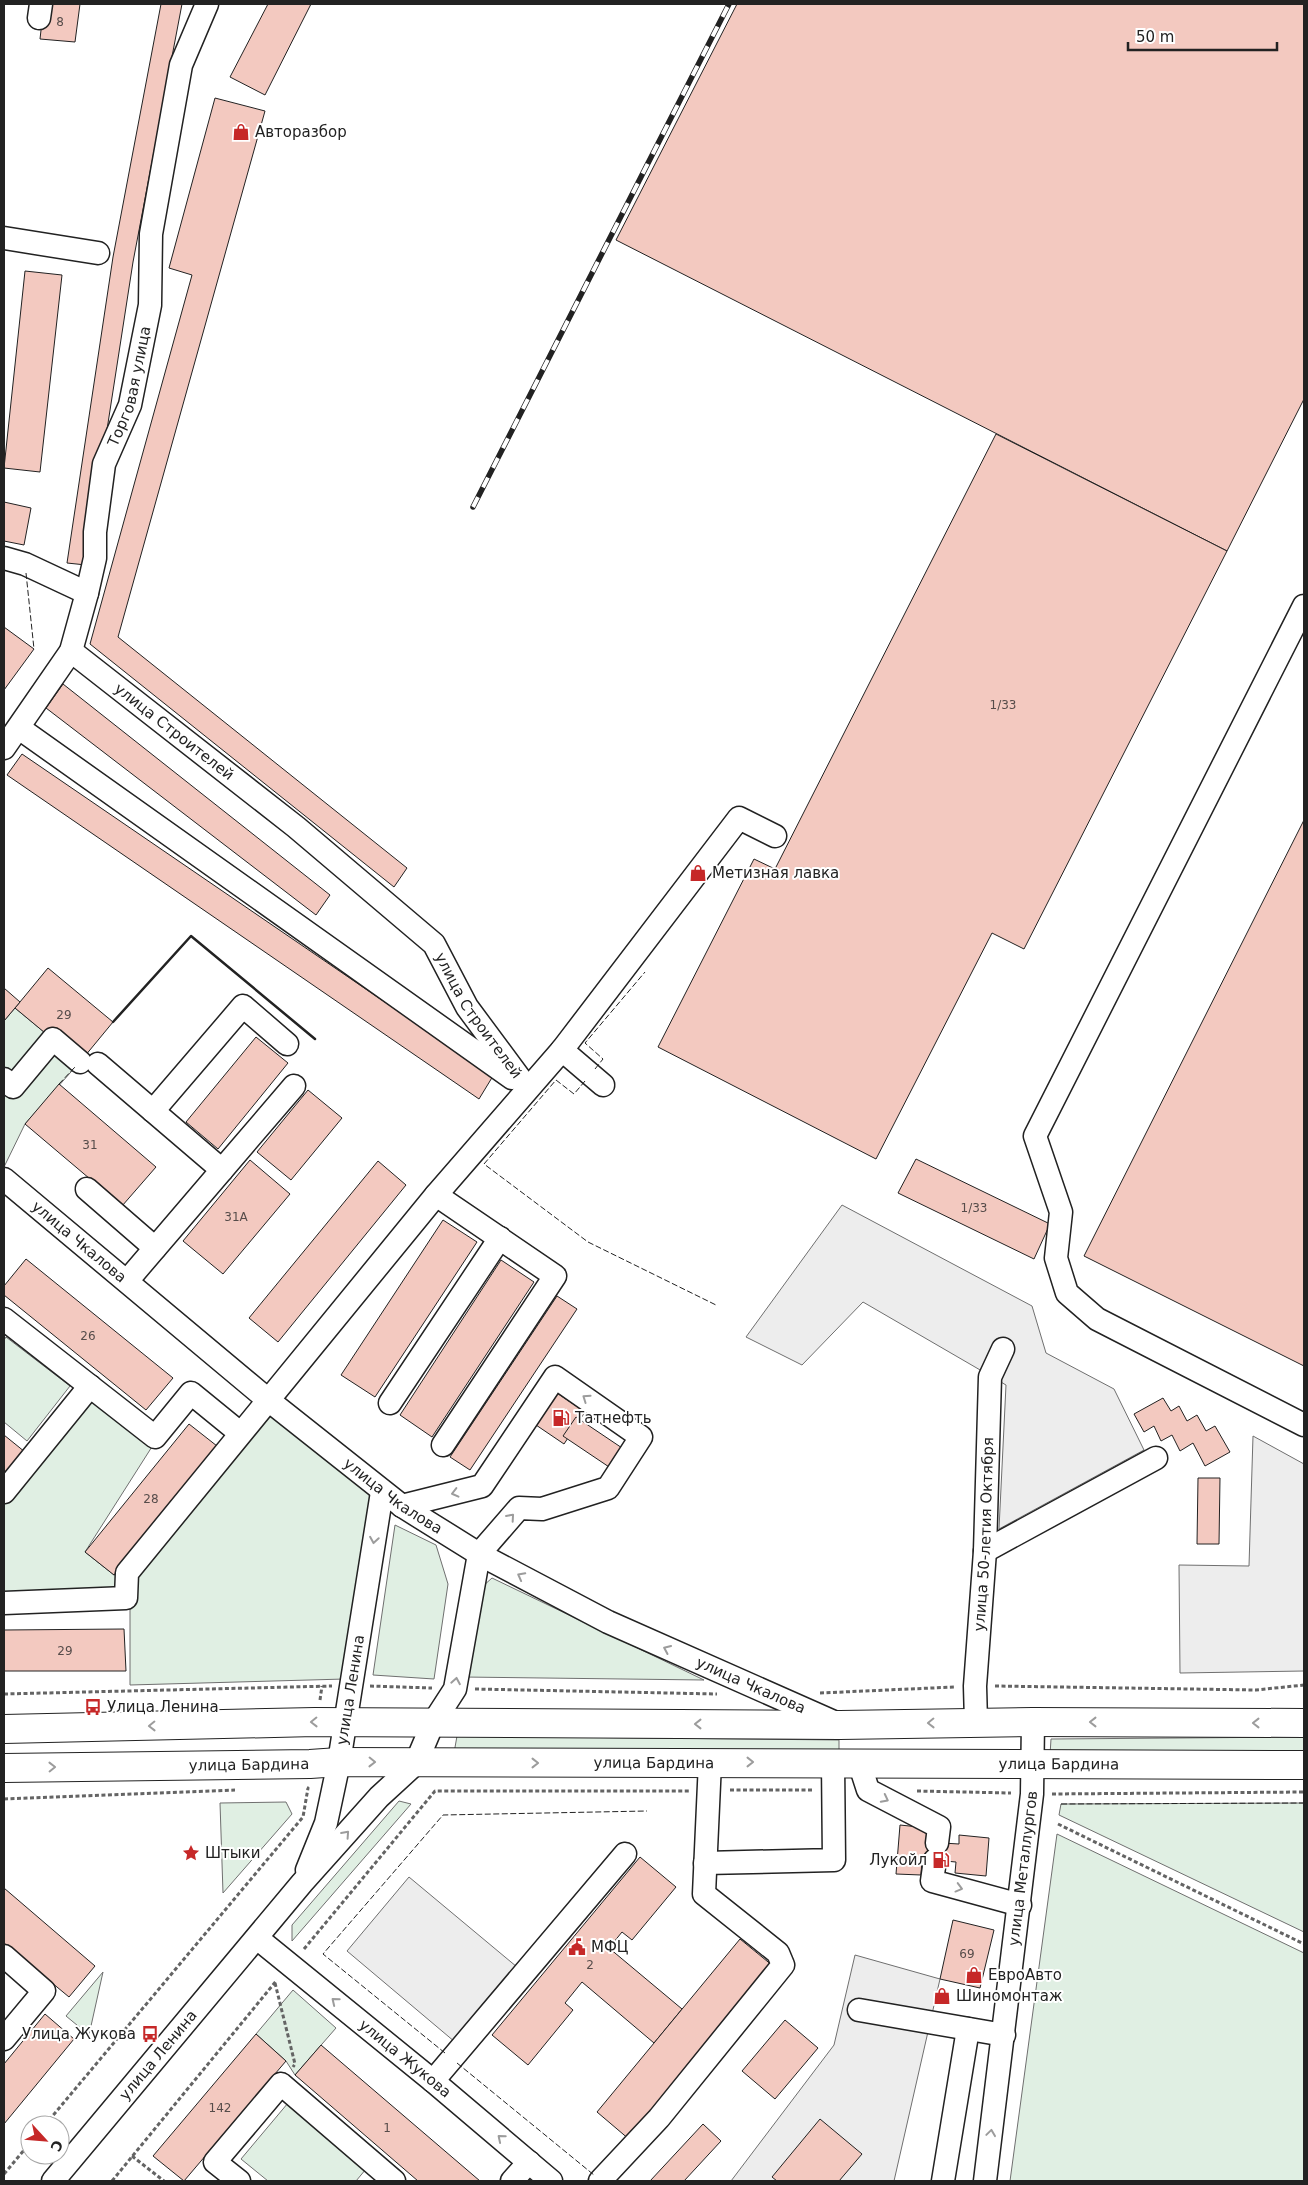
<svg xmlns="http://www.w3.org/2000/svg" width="1308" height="2185" viewBox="0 0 1308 2185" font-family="'DejaVu Sans',sans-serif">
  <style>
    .green { fill: #e0efe3; stroke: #6f6f6f }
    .parking { fill: #ededed; stroke: #6f6f6f }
    .building { fill: #f3c9c0; stroke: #222 }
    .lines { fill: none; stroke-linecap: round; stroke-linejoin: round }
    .minor-casing { stroke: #222; stroke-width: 25 }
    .major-casing { stroke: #222; stroke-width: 30 }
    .path { stroke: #646464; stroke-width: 3; stroke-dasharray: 4 2.5; stroke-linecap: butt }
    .minor { stroke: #fff; stroke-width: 22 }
    .major { stroke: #fff; stroke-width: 28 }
    .rail-casing { stroke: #222; stroke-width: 5.5 }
    .rail { stroke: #fff; stroke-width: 4; stroke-dasharray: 11; stroke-linecap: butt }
    .fence { stroke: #222; stroke-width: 1; stroke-dasharray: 6 2.5; stroke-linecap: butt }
    .wall { stroke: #222; stroke-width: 2.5 }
    .oneway { stroke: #9c9c9c }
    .labels { text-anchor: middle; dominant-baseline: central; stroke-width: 4; stroke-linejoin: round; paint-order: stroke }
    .number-label { font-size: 12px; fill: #564c4a }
    .poi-label { font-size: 15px; fill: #222; stroke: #fff; text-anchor: start }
    .street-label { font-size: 15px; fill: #222; stroke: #fff }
  </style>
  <rect width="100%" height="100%" fill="#fff"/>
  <!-- green -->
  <g class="green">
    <path d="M15 1008 50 1037 13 1082 4 1074V1021Z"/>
    <path d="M53 1043 78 1064 25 1124 4 1167V1083Z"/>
    <path d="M6 1337 70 1386 27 1441 4 1422V1340Z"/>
    <path d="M90 1391 155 1442 85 1552 114 1575H124L123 1595 4 1599V1497Z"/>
    <path d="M266 1406 374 1494 345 1679 130 1685V1574Z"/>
    <path d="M395 1525 436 1545 448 1584 434 1679 373 1675Z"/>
    <path d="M492 1578 704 1680 463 1677 474 1594Z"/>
    <path d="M457 1736 839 1740V1754L454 1753Z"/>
    <path d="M1304 1737V1753L1050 1755 1051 1739Z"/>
    <path d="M399 1801 411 1804 292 1941V1925Z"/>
    <path d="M286 1802 292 1814 223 1893 220 1803Z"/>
    <path d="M1304 1803V1932L1059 1815 1061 1804Z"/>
    <path d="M1057 1834 1304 1953V2181H1010Z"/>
    <path d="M103 1972 89 2035 66 2016Z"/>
    <path d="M293 1990 336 2028 295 2075 286 2061 256 2034Z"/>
    <path d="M288 2103 366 2169 356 2181H268L241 2159Z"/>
  </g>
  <!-- parking -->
  <g class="parking">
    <path d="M842 1205 1032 1306 1046 1353 1114 1389 1144 1450 999 1529 1006 1385 863 1302 802 1365 746 1337Z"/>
    <path d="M1253 1436 1304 1464V1671L1180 1673 1179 1565 1249 1566Z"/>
    <path d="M409 1877 517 1967 455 2042 347 1951Z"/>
    <path d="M855 1955 940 1979 894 2181H731L834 2045Z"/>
  </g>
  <!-- building -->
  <g class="building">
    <path d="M44 4H80L75 42 40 39Z"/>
    <path d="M161 4H182L133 262 86 565 67 563 113 257Z"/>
    <path d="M268 4H311L265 95 230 77Z"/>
    <path d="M737 4H1304V399L1227 551 616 240Z"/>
    <path d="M215 98 265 111 118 637 407 868 394 887 90 644 192 275 169 268Z"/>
    <path d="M25 271 62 275 40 472 4 468Z"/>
    <path d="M996 434 1227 551 1024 949 992 933 876 1159 658 1047 754 859 775 869Z"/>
    <path d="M4 502 31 508 24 545 4 541Z"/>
    <path d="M4 627 34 649 4 690Z"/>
    <path d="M63 684 330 895 316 915 46 708Z"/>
    <path d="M22 754 493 1076 479 1099 7 775Z"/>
    <path d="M1304 820V1366L1084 1256Z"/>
    <path d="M48 968 113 1022 80 1062 15 1008Z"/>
    <path d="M4 988 20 1002 4 1021Z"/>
    <path d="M256 1037 288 1063 218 1149 186 1122Z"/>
    <path d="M59 1084 156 1167 122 1206 25 1124Z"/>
    <path d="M308 1090 342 1118 291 1180 257 1152Z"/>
    <path d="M916 1159 1050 1224 1034 1259 898 1193Z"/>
    <path d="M250 1160 290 1194 223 1274 183 1241Z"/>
    <path d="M378 1161 406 1185 278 1342 249 1318Z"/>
    <path d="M443 1220 477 1242 375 1397 341 1375Z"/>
    <path d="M26 1259 173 1378 146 1410 4 1295V1286Z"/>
    <path d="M501 1260 534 1282 432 1437 400 1415Z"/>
    <path d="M557 1296 577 1309 470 1470 450 1457Z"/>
    <path d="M557 1393 585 1412 564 1444 536 1425Z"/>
    <path d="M1163 1398 1171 1411 1179 1406 1187 1421 1197 1415 1206 1431 1215 1426 1230 1452 1205 1466 1193 1443 1180 1451 1172 1435 1161 1441 1154 1426 1144 1432 1134 1414Z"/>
    <path d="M576 1417 631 1454 618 1473 563 1436Z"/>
    <path d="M189 1424 217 1446 114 1575 85 1552Z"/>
    <path d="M4 1435 25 1452 4 1479Z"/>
    <path d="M1198 1478H1220L1219 1544H1197Z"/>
    <path d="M124 1629 126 1671H4V1630Z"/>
    <path d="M900 1825 928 1828 926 1842 959 1844V1835L989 1838 986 1876 955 1873 956 1862 922 1859 921 1875 896 1874Z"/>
    <path d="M640 1857 676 1887 632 1940 622 1932 609 1948 682 2009 654 2043 582 1982 565 2003 573 2010 528 2065 492 2035Z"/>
    <path d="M4 1888 95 1966 69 1997 4 1943Z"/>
    <path d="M953 1920 994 1930 980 1988 940 1979Z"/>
    <path d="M740 1939 773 1966 630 2140 597 2112Z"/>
    <path d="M45 2014 74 2039 4 2124V2064Z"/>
    <path d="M785 2020 818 2048 775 2099 742 2071Z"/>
    <path d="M256 2034 286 2061 184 2181 153 2156Z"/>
    <path d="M321 2045 480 2181H418L295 2075Z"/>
    <path d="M820 2119 862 2154 839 2181H777L772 2177Z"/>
    <path d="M703 2124 721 2141 684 2181H650Z"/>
  </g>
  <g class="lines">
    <!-- minor casing -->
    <g class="minor-casing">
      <g id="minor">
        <path d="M39 18 41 4"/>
        <path d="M4 238 98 253"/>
        <path d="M4 558 25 564 87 593"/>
        <path d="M1304 606 1035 1136 1061 1212 1056 1258 1067 1293 1097 1319 1304 1425"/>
        <path id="s1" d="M71 651 296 827 434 944 467 1007 527 1088"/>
        <path d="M19 728 512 1078"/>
        <path id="s2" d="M4 748 71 651 87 593 95 558V532L104 464 130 405 150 305 151 234 181 65 207 4"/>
        <path d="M562 1050 603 1085"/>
        <path d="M98 1064 222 1170 127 1281"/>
        <path d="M4 1079 13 1087 53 1039 80 1062"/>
        <path d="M153 1111 243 1006 287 1044"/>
        <path d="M222 1170 294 1086"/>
        <path id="s3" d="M4 1179 267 1399 402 1506 479 1554 608 1622 836 1723"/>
        <path d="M87 1189 155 1248"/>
        <path d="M436 1195 555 1276 443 1445"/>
        <path d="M4 1319 155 1437 191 1393 240 1433"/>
        <path d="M390 1403 500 1238"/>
        <path d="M4 1492 90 1386"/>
        <path d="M985 1551 1156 1458"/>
        <path d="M4 1603 126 1598 127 1573 436 1195 562 1050 739 818 775 836"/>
        <path id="s4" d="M976 1722 975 1686 985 1551 990 1377 1003 1349"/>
        <path d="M859 1762 868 1790 939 1827 937 1843"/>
        <path d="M935 1860 932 1881 1020 1905"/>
        <path d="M705 1863 834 1860 833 1762"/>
        <path id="s5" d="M307 1870 326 1823 339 1762 382 1492"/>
        <path id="s6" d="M257 1938 433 2081 551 2181"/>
        <path d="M4 1956 44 1991 4 2039"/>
        <path d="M859 2010 1004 2035"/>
        <path d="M433 2081 625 1854"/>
        <path id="s7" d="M53 2181 302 1883 379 1797 416 1763 433 1723 455 1689 479 1554 519 1508 542 1509 608 1488 641 1437 555 1377 482 1486 402 1506"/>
        <path d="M239 2181 215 2162 281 2084 394 2181"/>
        <path d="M512 2181 529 2162"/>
        <path d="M600 2181 659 2118 783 1965 778 1953 704 1894 710 1762"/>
        <path d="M943 2181 968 2029"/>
        <path id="s8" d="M985 2181 1032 1794 1033 1722"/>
      </g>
    </g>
    <!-- major casing -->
    <g class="major-casing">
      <g id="major">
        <path d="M4 1729 315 1722 840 1725 1033 1722 1304 1723"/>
        <path id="s9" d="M4 1768 310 1764 339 1762 1304 1765"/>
      </g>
    </g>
    <!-- path -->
    <g class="path">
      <path d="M370 1686 432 1688"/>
      <path d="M995 1686 1256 1690 1304 1685"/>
      <path d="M475 1689 717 1694"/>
      <path d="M820 1693 954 1687"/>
      <path d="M4 1694 332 1686"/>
      <path d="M320 1700 322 1686"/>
      <path d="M730 1790H814"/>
      <path d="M917 1791 1011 1793"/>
      <path d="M1052 1794 1304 1792"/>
      <path d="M4 1799 235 1790"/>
      <path d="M1058 1824 1304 1944"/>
      <path d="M304 1949 435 1791H689"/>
      <path d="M275 1983 295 2064 293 2067"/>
      <path d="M45 2125 303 1817 308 1788H307"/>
      <path d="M132 2156 164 2181"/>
      <path d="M4 2174 30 2143"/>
      <path d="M112 2181 277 1980"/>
    </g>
    <!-- minor -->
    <use href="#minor" class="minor"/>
    <!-- major -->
    <use href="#major" class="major"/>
    <!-- rail casing -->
    <g class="rail-casing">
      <path id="rail" d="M473 507 729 4"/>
    </g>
    <!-- rail -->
    <use href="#rail" class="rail"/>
    <!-- fence -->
    <g class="fence">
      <path d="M26 573 34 649"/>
      <path d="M595 1069 603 1059 585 1043 645 972"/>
      <path d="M585 1081 574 1094 556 1080 484 1164 588 1242 716 1305"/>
      <path d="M59 1084 75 1067"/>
      <path d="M1061 1804 1304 1803"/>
      <path d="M445 2053 323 1954 443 1815 647 1811"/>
      <path d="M457 2063 594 2175"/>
    </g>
    <!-- wall -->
    <path class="wall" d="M113 1022 191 936 315 1039"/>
  </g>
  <!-- one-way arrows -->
  <defs><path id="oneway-chevron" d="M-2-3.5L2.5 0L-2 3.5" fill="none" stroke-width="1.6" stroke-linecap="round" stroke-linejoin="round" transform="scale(1.25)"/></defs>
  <g class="oneway">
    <use href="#oneway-chevron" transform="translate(586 1398) rotate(-145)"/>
    <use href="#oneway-chevron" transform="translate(455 1493) rotate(166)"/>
    <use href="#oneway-chevron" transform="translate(511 1517) rotate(-49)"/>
    <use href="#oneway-chevron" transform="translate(374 1540) rotate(99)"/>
    <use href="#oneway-chevron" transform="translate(521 1576) rotate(-152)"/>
    <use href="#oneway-chevron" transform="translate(667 1649) rotate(-156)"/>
    <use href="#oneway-chevron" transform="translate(456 1681) rotate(-80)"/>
    <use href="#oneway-chevron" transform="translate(314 1722) rotate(179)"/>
    <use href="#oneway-chevron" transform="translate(1093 1722) rotate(-180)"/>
    <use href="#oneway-chevron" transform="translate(931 1723) rotate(179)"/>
    <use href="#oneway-chevron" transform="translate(1256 1723) rotate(-180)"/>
    <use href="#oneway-chevron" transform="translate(698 1724) rotate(-180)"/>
    <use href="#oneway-chevron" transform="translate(152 1726) rotate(179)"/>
    <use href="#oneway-chevron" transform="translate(372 1762) rotate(1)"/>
    <use href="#oneway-chevron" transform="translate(750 1762)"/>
    <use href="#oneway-chevron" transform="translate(535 1763)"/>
    <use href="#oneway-chevron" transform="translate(52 1767) rotate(-1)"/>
    <use href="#oneway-chevron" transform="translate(885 1799) rotate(27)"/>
    <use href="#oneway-chevron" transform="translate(346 1834) rotate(-48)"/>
    <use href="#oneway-chevron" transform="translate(959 1888) rotate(15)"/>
    <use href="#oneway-chevron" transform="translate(335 2001) rotate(-141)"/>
    <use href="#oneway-chevron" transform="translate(991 2133) rotate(-82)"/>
    <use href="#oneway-chevron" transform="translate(501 2138) rotate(-140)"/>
  </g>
  <!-- icons -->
  <defs>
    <g id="shop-bare" transform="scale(1.35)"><path d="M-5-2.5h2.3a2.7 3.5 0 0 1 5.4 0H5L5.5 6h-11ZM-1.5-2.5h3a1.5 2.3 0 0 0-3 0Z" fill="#c62828" stroke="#fff" stroke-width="2.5" paint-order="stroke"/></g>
    <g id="fuel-bare" transform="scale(1.35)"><path d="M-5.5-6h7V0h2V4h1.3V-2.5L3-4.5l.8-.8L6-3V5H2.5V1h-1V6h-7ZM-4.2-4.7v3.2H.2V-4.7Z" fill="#c62828" stroke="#fff" stroke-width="2.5" paint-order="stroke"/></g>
    <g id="bus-bare" transform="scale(1.35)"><path d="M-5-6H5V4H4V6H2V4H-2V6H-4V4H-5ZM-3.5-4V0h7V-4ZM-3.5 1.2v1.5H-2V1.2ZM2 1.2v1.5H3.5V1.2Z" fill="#c62828" stroke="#fff" stroke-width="2.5" paint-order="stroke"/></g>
    <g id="sight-bare" transform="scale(1.35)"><path d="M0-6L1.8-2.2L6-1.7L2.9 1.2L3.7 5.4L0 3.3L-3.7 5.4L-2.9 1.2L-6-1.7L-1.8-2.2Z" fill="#c62828" stroke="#fff" stroke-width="2.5" paint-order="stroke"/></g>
    <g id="civic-bare" transform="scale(1.35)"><path d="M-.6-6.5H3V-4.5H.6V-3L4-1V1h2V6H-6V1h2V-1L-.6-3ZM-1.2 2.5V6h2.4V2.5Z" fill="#c62828" stroke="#fff" stroke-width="2.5" paint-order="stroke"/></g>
  </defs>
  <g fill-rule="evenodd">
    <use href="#shop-bare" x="241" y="132"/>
    <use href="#shop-bare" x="698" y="873"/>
    <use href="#fuel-bare" x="561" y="1418"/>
    <use href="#bus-bare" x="93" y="1707"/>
    <use href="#sight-bare" x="191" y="1853"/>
    <use href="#fuel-bare" x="941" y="1860"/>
    <use href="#civic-bare" x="577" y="1947"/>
    <use href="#shop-bare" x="974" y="1975"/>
    <use href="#shop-bare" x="942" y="1996"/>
    <use href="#bus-bare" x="150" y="2034"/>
  </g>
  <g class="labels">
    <!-- number labels -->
    <g class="number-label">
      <text x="60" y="22">8</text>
      <text x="1003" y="705">1/33</text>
      <text x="64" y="1015">29</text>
      <text x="90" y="1145">31</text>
      <text x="974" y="1208">1/33</text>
      <text x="236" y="1217">31А</text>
      <text x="88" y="1336">26</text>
      <text x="151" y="1499">28</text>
      <text x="65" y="1651">29</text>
      <text x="967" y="1954">69</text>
      <text x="590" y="1965">2</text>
      <text x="220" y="2108">142</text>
      <text x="387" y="2128">1</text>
    </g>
    <!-- poi labels -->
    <g class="poi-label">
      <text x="255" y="132">Авторазбор</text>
      <text x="712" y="873">Метизная лавка</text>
      <text x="575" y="1418">Татнефть</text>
      <text x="107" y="1707">Улица Ленина</text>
      <text x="205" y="1853">Штыки</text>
      <text x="927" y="1860" text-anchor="end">Лукойл</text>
      <text x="591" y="1947">МФЦ</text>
      <text x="988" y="1975">ЕвроАвто</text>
      <text x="956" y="1996">Шиномонтаж</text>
      <text x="136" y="2034" text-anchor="end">Улица Жукова</text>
    </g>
    <!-- street labels -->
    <g class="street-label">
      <text stroke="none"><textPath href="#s2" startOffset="391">Торговая улица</textPath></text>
      <text stroke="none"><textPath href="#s1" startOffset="131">улица Строителей</textPath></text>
      <text stroke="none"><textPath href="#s1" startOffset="551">улица Строителей</textPath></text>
      <text stroke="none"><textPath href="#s3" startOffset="98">улица Чкалова</textPath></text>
      <text stroke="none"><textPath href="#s3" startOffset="502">улица Чкалова</textPath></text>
      <text stroke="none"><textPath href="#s4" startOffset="188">улица 50-летия Октября</textPath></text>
      <text stroke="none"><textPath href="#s3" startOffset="908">улица Чкалова</textPath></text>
      <text stroke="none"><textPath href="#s5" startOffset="186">улица Ленина</textPath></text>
      <text stroke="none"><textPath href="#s9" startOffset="650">улица Бардина</textPath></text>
      <text stroke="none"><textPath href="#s9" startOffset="245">улица Бардина</textPath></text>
      <text stroke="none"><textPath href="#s9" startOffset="1055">улица Бардина</textPath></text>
      <text stroke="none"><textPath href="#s8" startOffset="315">улица Металлургов</textPath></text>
      <text stroke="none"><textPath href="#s7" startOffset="164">улица Ленина</textPath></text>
      <text stroke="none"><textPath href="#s6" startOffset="191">улица Жукова</textPath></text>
    </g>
  </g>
  <!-- border -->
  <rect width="1308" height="2185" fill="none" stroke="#222222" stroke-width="10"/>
  <!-- north arrow -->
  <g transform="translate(45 2140) rotate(116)"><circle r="24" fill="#ffffff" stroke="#a7a7a7"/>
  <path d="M0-4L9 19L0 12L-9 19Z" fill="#c62828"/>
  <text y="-8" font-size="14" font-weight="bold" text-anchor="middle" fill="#222222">С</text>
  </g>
  <!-- scale -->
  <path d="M1128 42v8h149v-8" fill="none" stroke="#222222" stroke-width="2.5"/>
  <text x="1136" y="42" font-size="15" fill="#222222" stroke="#ffffff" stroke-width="4" paint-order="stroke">50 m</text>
</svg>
